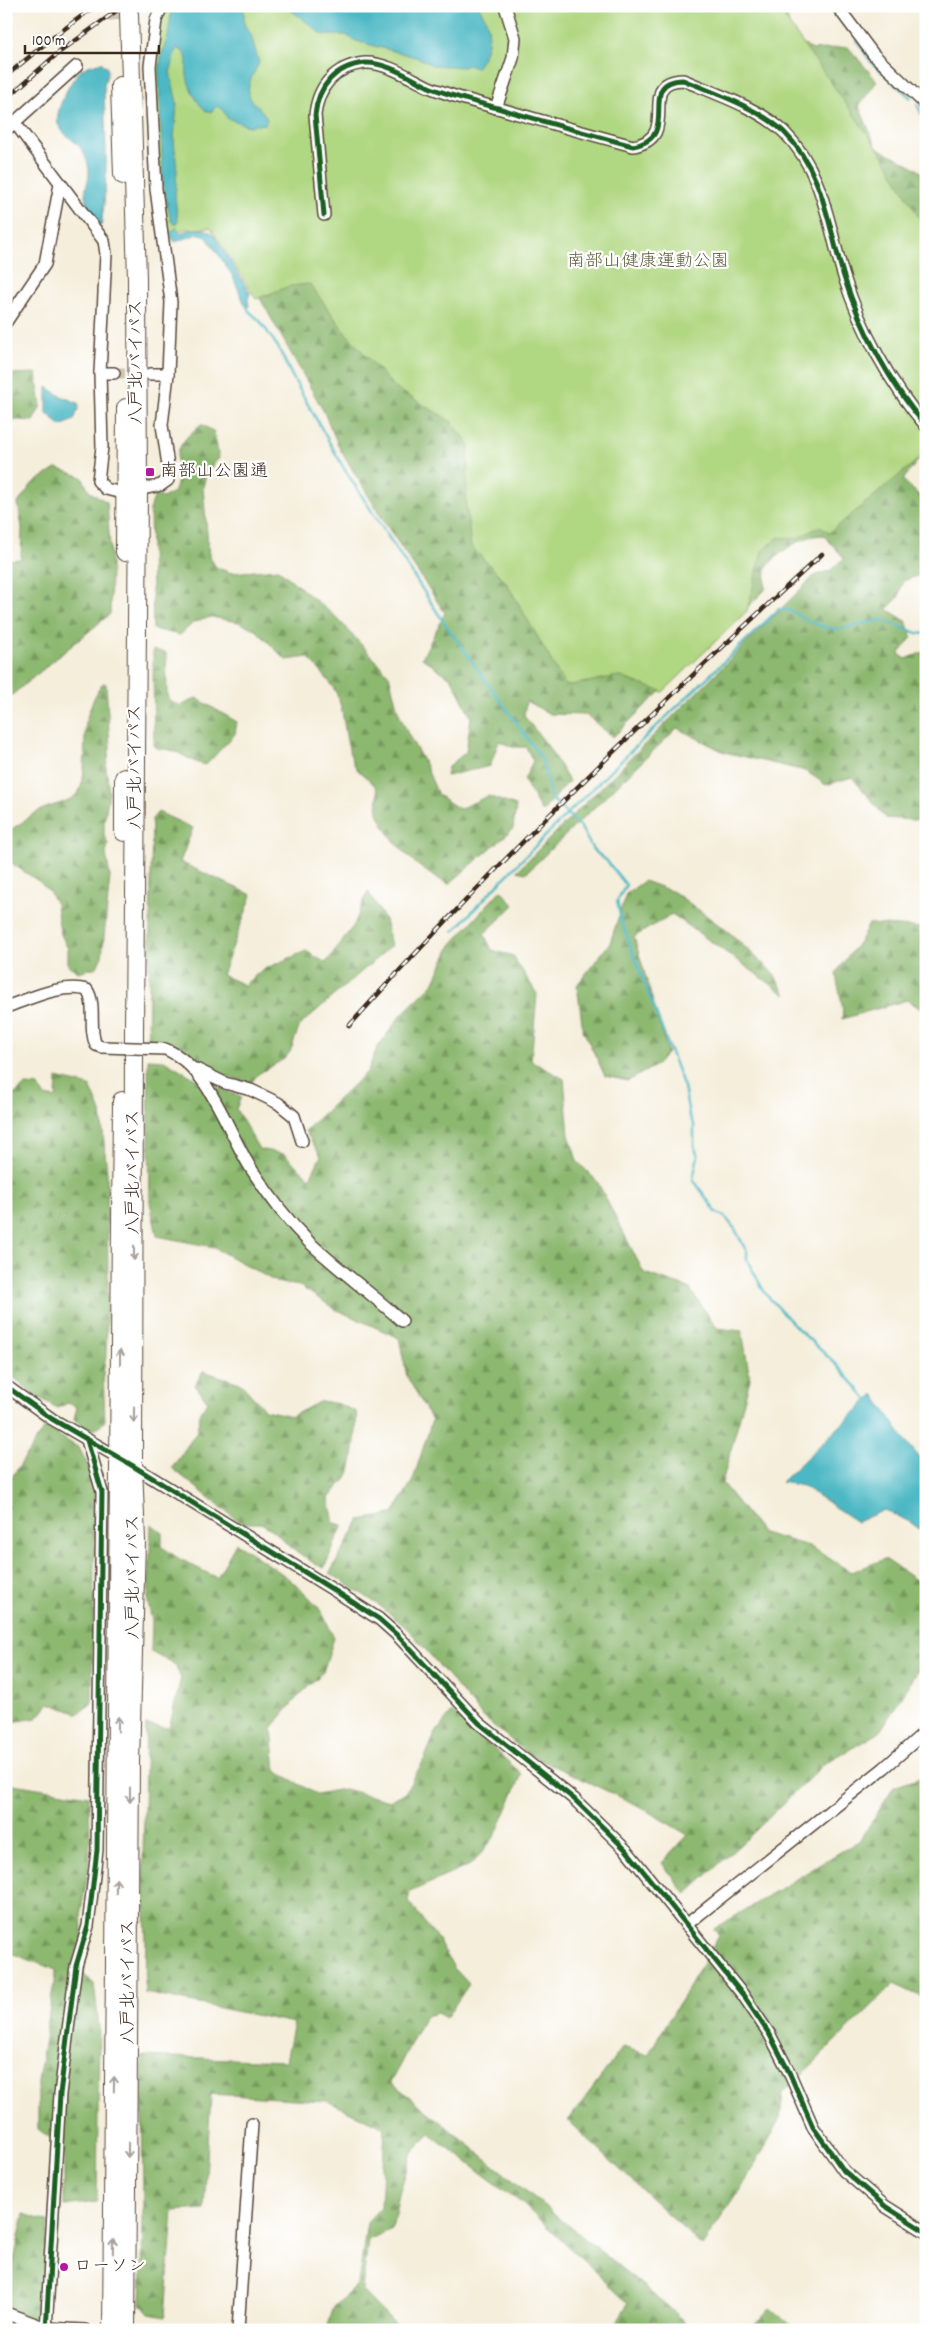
<svg xmlns="http://www.w3.org/2000/svg" width="932" height="2336" viewBox="0 0 932 2336" font-family="Dekko,'Klee One',sans-serif">
  <style>
    .forest { fill: url(#forest-firs); stroke: #647146 }
    .park { fill: #b0d781; stroke: #768050 }
    .water { fill: #4bb8c4; stroke: #437171 }
    .lines { fill: none; stroke-linecap: round; stroke-linejoin: round }
    .stream { stroke: #4bb8c4; stroke-width: 2.5 }
    .minor-tunnel { stroke: #d0c7b5; stroke-width: 11; stroke-dasharray: 11 5.5; stroke-linecap: butt }
    .highway-tunnel { stroke: #d0c7b5; stroke-width: 18; stroke-dasharray: 18 9; stroke-linecap: butt }
    .minor-casing { stroke: #57473a; stroke-width: 14 }
    .highway-casing { stroke: #57473a; stroke-width: 20 }
    .minor { stroke: #fff; stroke-width: 11 }
    .highway { stroke: #fff; stroke-width: 18 }
    .rail-casing { stroke: #3b2a1e; stroke-width: 4.5 }
    .rail { stroke: #fff; stroke-width: 2.5; stroke-dasharray: 8; stroke-linecap: butt }
    .minor-bridge-casing { stroke: #57473a; stroke-width: 14; stroke-linecap: butt }
    .minor-bridge { stroke: #fff; stroke-width: 11 }
    .cycleway-casing { stroke: #fff; stroke-width: 8 }
    .cycleway { stroke: #1b5e20; stroke-width: 5 }
    .oneway { stroke: #a79f9a }
    .poi-dot { fill: #b5179e; stroke: #fff; stroke-width: 2 }
    .labels { text-anchor: middle; dominant-baseline: central; stroke-width: 4.5; stroke-linejoin: round; paint-order: stroke }
    .park-label { font-size: 18px; fill: #5e5e3c; stroke: #fff }
    .street-label { font-size: 18px; fill: #3b2a1e; stroke: #fff }
    .poi-label { font-size: 18px; fill: #3b2a1e; stroke: #fff; text-anchor: start }
  </style>
  <defs>
    <pattern id="forest-firs" width="22" height="20" patternUnits="userSpaceOnUse" patternTransform="scale(1.25)"><rect width="22" height="20" fill="#8cb86f"/><path d="M5 1l3.5 6h-7zM16 11l3.5 6h-7z" fill="#74965b"/></pattern>
  </defs>
  <rect width="100%" height="100%" fill="#fff"/>
  <filter id="ink" filterUnits="userSpaceOnUse"><feTurbulence type="fractalNoise" baseFrequency=".02" numOctaves="2"/><feDisplacementMap in="SourceGraphic" scale="10" xChannelSelector="R" yChannelSelector="G"/><feConvolveMatrix kernelMatrix="1 2 1 2 8 2 1 2 1" color-interpolation-filters="sRGB"/></filter>
  <filter id="wash" filterUnits="userSpaceOnUse"><feTurbulence type="fractalNoise" baseFrequency=".0096" numOctaves="4" result="noise"/><feDisplacementMap in="SourceGraphic" scale="20" xChannelSelector="R" yChannelSelector="G"/><feGaussianBlur stdDeviation="1.12" result="paint"/><feColorMatrix in="noise" values="0 0 0 0 0 0 0 0 0 0 0 0 0 0 0 0 0 1.4 0 .05"/><feComposite in="paint" operator="in"/></filter>
  <g filter="url(#wash)">
    <rect width="100%" height="100%" fill="#f5eedb"/>
    <!-- forest -->
    <g class="forest">
      <path d="M739 6H784L793 38 813 50 848 47 877 81 859 106 876 147 913 166 926 176V383Z"/>
      <path d="M252 232 926 450 903 480 926 502V573L903 581 898 598 887 609 906 621 912 637 899 654 906 659 926 651V821L886 818 852 777 826 785 806 771 724 752 677 728 526 873 517 871 814 576 831 570 844 558 824 535C801 535 782 551 766 567L765 590 613 737 586 715 550 714 526 701 524 716 547 745 569 781 542 812 524 780 533 761 526 747H512L499 741 490 766 446 776 448 767 466 752 471 717 452 679 422 658 445 613 385 523 340 449 323 410 257 293Z"/>
      <path d="M36 373 41 406 33 421 6 419V374Z"/>
      <path d="M201 424 214 432 219 458 206 473 203 488 209 556 216 567 231 573 278 569 338 619 389 675 398 711 408 734 425 764 438 795 459 809 488 796 516 806 513 829 449 884C420 872 391 844 379 815 375 805 380 795 377 789 372 779 358 774 354 764 344 742 346 719 338 697 333 683 318 669 308 657L286 660 255 629 238 622 211 617 194 622 180 635 153 629 150 509 155 495 163 498 175 491C181 473 177 475 177 460 177 444 190 434 201 424Z"/>
      <path d="M57 468 82 477 90 492 107 502 111 563 110 614 6 700V560L21 559 22 528 18 503 32 484Z"/>
      <path d="M153 650 166 653 167 694 171 702 181 706 196 698 237 722 235 734 206 765C192 763 183 753 170 750 164 748 160 750 154 747Z"/>
      <path d="M103 683 106 684 110 747 106 767 109 793 104 822V836L108 844 106 854 110 877 102 956 97 967 78 972 68 965V949L60 932 56 904 50 893 40 882 14 865 6 856V831C19 827 27 817 39 811 50 805 69 803 77 794 88 782 83 738 86 722 89 708 95 694 103 683Z"/>
      <path d="M158 812 193 828 180 862 252 895 222 975 244 985 262 970 306 951 326 963 354 925 368 891 385 920 391 946 300 1025 290 1052 284 1059 258 1074 251 1083 219 1074 193 1064 174 1044 148 1043 152 819Z"/>
      <path d="M644 881 674 892 730 933 773 973 786 995 672 914 634 937 668 1053 655 1066 628 1081 605 1076 583 1030 577 985 610 943 626 894Z"/>
      <path d="M501 890 514 905 484 934 492 950 513 956 537 994 531 1061 564 1079 569 1135 577 1161 597 1181 644 1273 689 1288 717 1328 742 1331 750 1379 722 1483 762 1533 809 1546 851 1572 885 1559 926 1587V1658L879 1733 825 1763 754 1832 686 1894 662 1863 688 1835 637 1805 528 1754 483 1717 409 1630 379 1605 330 1573 360 1520 393 1514 413 1480 432 1420 407 1377 399 1338 335 1309 300 1286 276 1282 213 1247 157 1236 150 1202 148 1059 164 1060 199 1081 241 1097 236 1109 259 1149 284 1154 310 1178 321 1156 305 1131 368 1071 377 1048 401 1015 433 984 451 945Z"/>
      <path d="M869 924 926 928V1012L907 1000 842 1019C845 1005 837 988 836 973L861 939Z"/>
      <path d="M57 1078 90 1086 101 1112 107 1173 108 1281 106 1356 103 1373 105 1421 95 1430 85 1427 74 1419 77 1407 68 1403 57 1408 35 1395 6 1371V1101L26 1085 39 1086 44 1096 56 1098Z"/>
      <path d="M203 1371 240 1383 265 1410 292 1416 321 1401 339 1404 356 1412C358 1421 353 1466 349 1474 344 1482 335 1490 329 1498L334 1523 343 1525 324 1568 315 1564 290 1547 273 1530 261 1523H241L172 1468 196 1433 201 1411 208 1402 195 1385Z"/>
      <path d="M45 1427 79 1448 89 1467 95 1493 92 1703 78 1714 50 1703 37 1718 6 1723V1486Z"/>
      <path d="M151 1524 162 1532V1547L178 1558 217 1578 236 1543C265 1562 296 1580 318 1607 325 1616 329 1628 334 1638L323 1672 293 1702 272 1728 276 1771 316 1794 345 1789 389 1801 405 1793 424 1760 435 1734 452 1712 522 1774 495 1836 472 1864 410 1892 408 1901 439 1941 454 1968 469 1984 446 2018 437 2013 425 2016 391 2082 641 2284 694 2330H612L628 2303 524 2205 430 2134 412 2152 399 2194 392 2229 368 2240 362 2290 401 2330H326L334 2307 358 2284 367 2222 381 2207 385 2128 327 2101 211 2094 204 2209 173 2211 165 2317 149 2314 141 2304 143 2223 142 2056 286 2061 294 2023 145 1993 146 1940 143 1857 146 1725 169 1728 181 1678 175 1665 151 1652 152 1621 148 1602Z"/>
      <path d="M926 1776V1999L894 1984 783 2093 780 2120 743 2185 702 2246 568 2121 623 2047 648 2055 719 1936 714 1929 860 1840 894 1787Z"/>
      <path d="M6 1783 89 1796 90 1839 88 1873 81 1910 84 1975 94 1984 99 2027 97 2202 64 2206V2148L38 2129V2082L56 1970 6 1951V1914L8 1909 6 1908Z"/>
      <path d="M24 2214 48 2222 41 2330H6V2297Z"/>
      <path d="M770 2308 796 2330H750Z"/>
    </g>
    <!-- park -->
    <path class="park" d="M162 6H776L886 160 926 230V453L829 533 820 526 796 539 779 537 762 551 747 611 663 692 618 676 566 686 506 582 471 546 466 504 469 444 452 422 394 387 345 332 310 284 289 286 256 299 211 228 184 229 162 239 150 66Z"/>
    <!-- water -->
    <g class="water">
      <path d="M172 6H241L244 10V24L251 35 259 63C253 75 241 92 255 104 261 110 265 113 267 120L265 124 248 126 227 118 223 110 217 106 211 112 206 111C197 103 189 88 187 76 185 63 192 56 177 48 172 56 174 64 170 72L177 103 174 140 177 171 175 197 178 221 176 225 171 221 163 185 159 73 161 57 168 36Z"/>
      <path d="M284 6H478C494 27 491 48 476 68L468 65 463 67 432 65 419 58 356 41 346 35H323L295 13Z"/>
      <path d="M101 62C102 63 107 67 107 68 110 74 104 80 104 86 105 131 109 175 102 219L103 223 101 226C95 217 85 206 85 195 86 181 92 178 87 161 80 139 68 142 59 126 52 115 71 79 80 71 87 65 94 65 101 62Z"/>
      <path d="M177 227 180 233C191 229 205 226 214 235L250 293 248 299 249 307H246L232 275 206 236 198 234 175 242 172 239 171 232Z"/>
      <path d="M47 387 59 395 78 403 79 407 74 420 61 426 47 413Z"/>
      <path d="M874 1394 905 1440 926 1465V1534L910 1522 884 1510 857 1522 803 1486 781 1482Z"/>
    </g>
    <g class="lines">
      <!-- stream -->
      <g class="stream">
        <path d="M831 6 849 31"/>
        <path d="M857 41 872 63 911 98"/>
        <path d="M917 104 926 123"/>
        <path d="M246 304 249 311 260 321 278 347 292 376 345 470 441 618 542 759 551 798 580 826 593 850 607 861 626 885 617 901 621 921 684 1087 689 1115 694 1125V1146L698 1156 693 1179 716 1212 725 1217 735 1229 747 1252V1260L765 1293 799 1330 837 1365 868 1400"/>
        <path d="M454 931C558 819 669 714 779 609L791 611 806 620 824 627 838 629 882 620 917 633 926 634"/>
      </g>
    </g>
  </g>
  <g filter="url(#ink)">
    <g class="lines">
      <!-- minor-tunnel -->
      <path class="minor-tunnel" d="M114 373H143"/>
      <!-- highway-tunnel -->
      <path class="highway-tunnel" d="M117 6 118 20"/>
      <!-- minor casing -->
      <g class="minor-casing">
        <g id="minor">
          <path d="M837 6 873 54 924 103 926 108"/>
          <path d="M496 108 513 58 515 38 505 6"/>
          <path d="M15 123 104 241 106 254 100 373 102 447 98 481 106 489 126 494"/>
          <path d="M6 130 77 66"/>
          <path d="M324 215 315 115C318 86 335 66 365 63 386 62 410 78 429 87 453 97 476 102 501 109 545 122 589 134 633 146 684 137 634 81 683 80 714 93 759 108 784 132 824 172 828 226 844 277 861 330 890 384 926 426"/>
          <path d="M6 322 45 264 60 184"/>
          <path d="M100 373H114"/>
          <path d="M150 374H168"/>
          <path d="M138 490 161 485 168 480 169 472 162 425 168 374 171 302 156 189 150 66 156 20 162 6"/>
          <path d="M6 1007C30 999 61 983 87 990 97 1005 88 1028 96 1045L102 1047"/>
          <path d="M165 1049C210 1067 227 1132 252 1170 269 1196 287 1220 309 1242 339 1270 372 1294 402 1321"/>
          <path d="M196 1069 225 1083 251 1090 278 1103 294 1116 302 1141"/>
          <path d="M6 1386 52 1419 133 1466 340 1594 379 1619 397 1635 479 1723 574 1799 627 1851 743 1995 770 2035 789 2072 813 2127 844 2171 885 2206 926 2232"/>
          <path d="M686 1925 884 1768 926 1731"/>
          <path d="M6 2313 46 2328 85 2330"/>
          <path d="M46 2330 60 2094 76 1966 88 1926 97 1850 102 1492 87 1440"/>
          <path d="M238 2330 252 2124"/>
        </g>
      </g>
      <!-- highway casing -->
      <g class="highway-casing">
        <g id="highway">
          <path d="M120 86 123 175"/>
          <path d="M125 552 126 408"/>
          <path d="M124 832V778"/>
          <path d="M112 2330 122 1101"/>
          <path d="M126 2330 130 1762 136 1541 133 1466 134 1032 138 490 137 279 129 14"/>
        </g>
      </g>
      <!-- minor -->
      <use href="#minor" class="minor"/>
      <!-- highway -->
      <use href="#highway" class="highway"/>
      <!-- rail casing -->
      <g class="rail-casing">
        <g id="rail">
          <path d="M6 76 51 39 95 6"/>
          <path d="M6 99 57 54 123 6"/>
          <path d="M349 1026C498 860 659 705 822 554"/>
        </g>
      </g>
      <!-- rail -->
      <use href="#rail" class="rail"/>
      <!-- minor-bridge casing -->
      <g class="minor-bridge-casing">
        <path id="minor-bridge" d="M102 1047 165 1049"/>
      </g>
      <!-- minor-bridge -->
      <use href="#minor-bridge" class="minor-bridge"/>
      <!-- cycleway casing -->
      <g class="cycleway-casing">
        <g id="cycleway">
          <path d="M324 215 315 115C318 86 335 66 365 63 386 62 410 78 429 87 453 97 476 102 501 109 545 122 589 134 633 146 684 137 634 81 683 80 714 93 759 108 784 132 824 172 828 226 844 277 861 330 890 384 926 426"/>
          <path d="M6 1386 52 1419 133 1466 340 1594 379 1619 397 1635 479 1723 574 1799 627 1851 743 1995 770 2035 789 2072 813 2127 844 2171 885 2206 926 2232"/>
          <path d="M46 2330 60 2094 76 1966 88 1926 97 1850 102 1492 87 1440"/>
        </g>
      </g>
      <!-- cycleway -->
      <use href="#cycleway" class="cycleway"/>
    </g>
    <!-- one-way arrows -->
    <defs><path id="oneway-shaft" d="M-6 0H5M1.5-3L5.5 0L1.5 3" fill="none" stroke-width="1.6" stroke-linecap="round" stroke-linejoin="round" transform="scale(1.25)"/></defs>
    <g class="oneway">
      <use href="#oneway-shaft" transform="translate(134 1253) rotate(90)"/>
      <use href="#oneway-shaft" transform="translate(120 1357) rotate(-90)"/>
      <use href="#oneway-shaft" transform="translate(134 1415) rotate(90)"/>
      <use href="#oneway-shaft" transform="translate(118 1724) rotate(-89)"/>
      <use href="#oneway-shaft" transform="translate(130 1795) rotate(90)"/>
      <use href="#oneway-shaft" transform="translate(116 1886) rotate(-89)"/>
      <use href="#oneway-shaft" transform="translate(114 2084) rotate(-89)"/>
      <use href="#oneway-shaft" transform="translate(128 2150) rotate(91)"/>
      <use href="#oneway-shaft" transform="translate(113 2246) rotate(-89)"/>
    </g>
  </g>
  <!-- markers -->
  <g class="poi-dot">
    <rect x="145" y="467" width="10" height="10" rx="2.5"/>
    <circle cx="64" cy="2267" r="5"/>
  </g>
  <g class="labels">
    <!-- park labels -->
    <g class="park-label">
      <text x="648" y="262">南部山健康運動公園</text>
    </g>
    <!-- street labels -->
    <g class="street-label">
      <text transform="translate(137 362) rotate(-90)">八戸北バイパス</text>
      <text transform="translate(136 767) rotate(-90)">八戸北バイパス</text>
      <text transform="translate(134 1172) rotate(-90)">八戸北バイパス</text>
      <text transform="translate(134 1577) rotate(-90)">八戸北バイパス</text>
      <text transform="translate(129 1982) rotate(-90)">八戸北バイパス</text>
    </g>
    <!-- poi labels -->
    <g class="poi-label">
      <text x="160" y="472">南部山公園通</text>
      <text x="74" y="2267">ローソン</text>
    </g>
  </g>
  <!-- margin -->
  <rect width="932" height="2336" fill="none" stroke="#fff" stroke-width="25"/>
  <!-- scale -->
  <path d="M25 45v8h134v-8" fill="none" stroke="#3b2a1e" stroke-width="2.5"/>
  <text x="32" y="45" font-size="15" fill="#3b2a1e" stroke="#ffffff" stroke-width="4" paint-order="stroke">100 m</text>
</svg>
